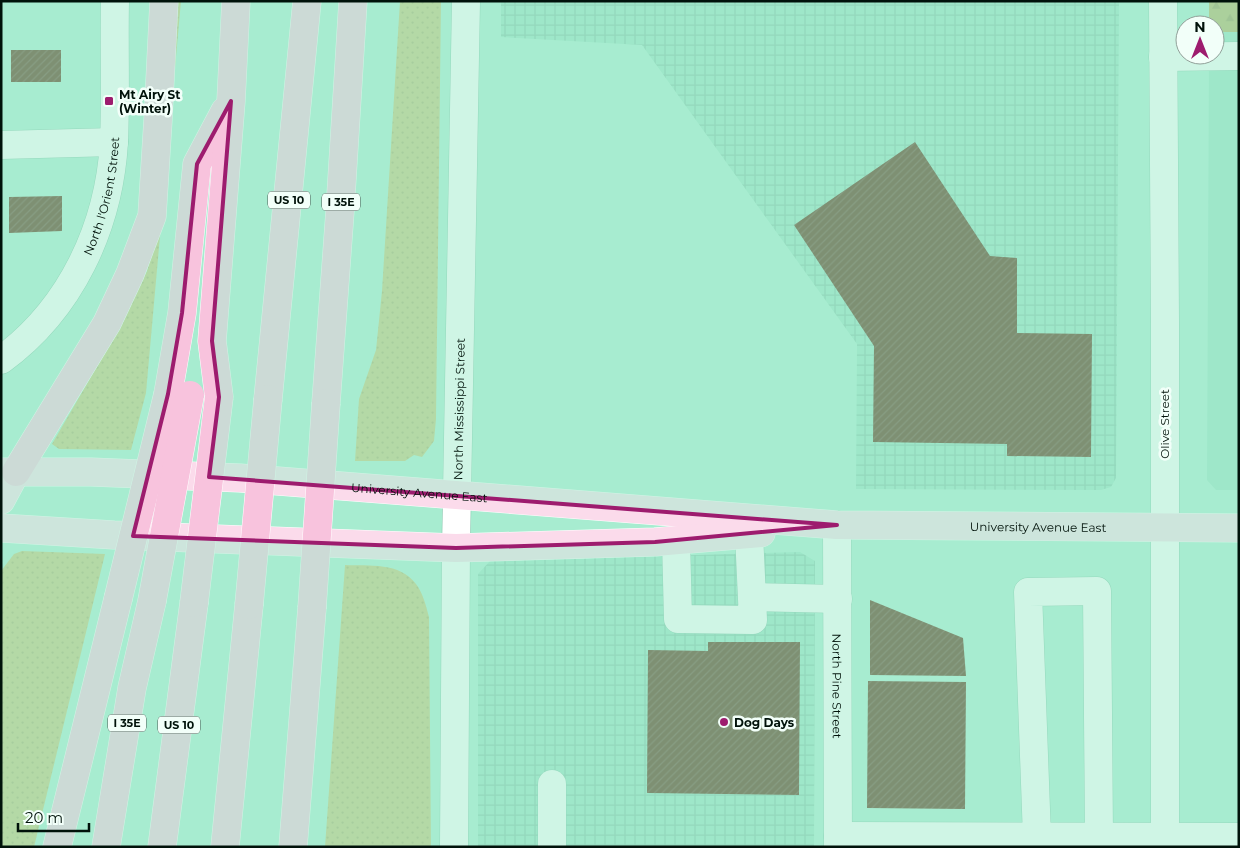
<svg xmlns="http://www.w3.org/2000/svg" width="1240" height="848" viewBox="0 0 1240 848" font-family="Montserrat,sans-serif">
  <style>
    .built { fill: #92e0c2 }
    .industrial { fill: url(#industrial-grid) }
    .green { fill: url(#green-dots) }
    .forest { fill: url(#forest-firs) }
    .building { fill: url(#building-hatch) }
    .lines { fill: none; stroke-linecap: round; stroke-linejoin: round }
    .minor-casing { stroke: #7ec1a7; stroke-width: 29 }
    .major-casing { stroke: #fff; stroke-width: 29 }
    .highway-casing { stroke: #fff; stroke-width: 29 }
    .minor { stroke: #fff; stroke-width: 28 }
    .major { stroke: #fbdbeb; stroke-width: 28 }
    .highway { stroke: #f8c3dd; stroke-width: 28 }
    .highway-bridge-casing { stroke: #fff; stroke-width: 29; stroke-linecap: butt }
    .highway-bridge { stroke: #f8c3dd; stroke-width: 28 }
    .marked { fill: none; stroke: #9d1c6e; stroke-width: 4; stroke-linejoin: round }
    .poi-dot { fill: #9d1c6e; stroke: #f2fff9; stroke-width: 2 }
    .labels { text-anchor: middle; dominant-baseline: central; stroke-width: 5; stroke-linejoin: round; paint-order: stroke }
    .shield { fill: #f2fff9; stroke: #495952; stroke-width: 1 }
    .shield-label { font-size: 11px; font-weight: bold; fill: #00120a }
    .poi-label { font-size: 12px; font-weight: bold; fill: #00120a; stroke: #f2fff9; text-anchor: start }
    .street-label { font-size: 12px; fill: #00120a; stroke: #f2fff9 }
  </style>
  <defs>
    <pattern id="industrial-grid" width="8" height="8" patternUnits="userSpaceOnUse" patternTransform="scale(1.25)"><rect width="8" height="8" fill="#92e0c2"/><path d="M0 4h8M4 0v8" fill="none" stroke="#7cbfa5"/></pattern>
    <pattern id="green-dots" width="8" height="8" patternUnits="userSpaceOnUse" patternTransform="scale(1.25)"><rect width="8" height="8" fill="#c3c274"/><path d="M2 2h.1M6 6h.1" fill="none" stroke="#a6a663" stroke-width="1.8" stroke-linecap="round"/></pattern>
    <pattern id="forest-firs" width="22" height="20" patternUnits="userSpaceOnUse" patternTransform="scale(1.25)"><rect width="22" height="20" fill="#b0ae5e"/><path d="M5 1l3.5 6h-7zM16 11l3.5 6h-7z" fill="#969550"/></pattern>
    <pattern id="building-hatch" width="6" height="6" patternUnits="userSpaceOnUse" patternTransform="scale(1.25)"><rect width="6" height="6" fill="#4d1f03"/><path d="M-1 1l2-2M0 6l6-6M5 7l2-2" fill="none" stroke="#613e27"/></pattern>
  </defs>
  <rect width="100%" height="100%" fill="#a7ecd0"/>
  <!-- built -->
  <path class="built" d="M1215 32H1239V490H1216L1207 480 1209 55H1215Z"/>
  <!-- industrial -->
  <g class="industrial">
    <path d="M501 1H1119L1116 478 1111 487 1101 490 856 489 857 344 642 45 501 37Z"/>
    <path d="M800 552 815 561 814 847H478V574L490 561Z"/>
  </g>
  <!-- green -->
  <g class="green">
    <path d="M173 1H181L146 393 131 450 59 449 52 444 114 337 147 271 160 220Z"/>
    <path d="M400 1H441L436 419 434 441 422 457 414 455 405 461H355L359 399 376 350 382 291Z"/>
    <path d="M22 551 105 554 34 847H1V571L14 554Z"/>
    <path d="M345 565C369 566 400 562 416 584 423 593 426 606 429 617L431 847H325Z"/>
  </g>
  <!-- forest -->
  <path class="forest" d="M1209 1H1239V32H1215V25H1209Z"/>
  <!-- building -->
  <g class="building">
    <rect x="11" y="50" width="50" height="32"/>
    <path d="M915 142 990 256 1017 258V333L1092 334 1091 457 1007 456V444L873 442 874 346 794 225Z"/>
    <path d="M62 196V231L9 233V197Z"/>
    <path d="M870 600 963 638 966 676 870 675Z"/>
    <path d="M708 642H800L799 795 647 793 648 650 708 651Z"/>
    <path d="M868 681 966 682 965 809 867 808Z"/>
  </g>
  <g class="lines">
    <!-- minor casing -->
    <g class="minor-casing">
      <g id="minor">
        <path d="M1163 1 1165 323V847"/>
        <path d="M1163 57 1239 56"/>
        <path d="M1 145 114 142"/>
        <path id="s1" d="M1 360C71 309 109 227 114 142 116 95 114 48 115 1"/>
        <path id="s2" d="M837 525 838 847"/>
        <path d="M676 540 678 619 753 620 749 534"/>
        <path d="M753 597 838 599"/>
        <path d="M838 836 1239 837"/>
        <path d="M1037 837 1028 592 1097 591 1099 837"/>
        <path id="s3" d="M454 847 456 548 466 1"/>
        <path d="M552 847V784"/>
      </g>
    </g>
    <!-- major casing -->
    <g class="major-casing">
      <g id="major">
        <path id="s4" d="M1 472H91L240 478 837 525 1239 528"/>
        <path d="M1 500 16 472"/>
        <path d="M1 528 114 535 456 548 655 542 761 533"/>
      </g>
    </g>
    <!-- highway casing -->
    <g class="highway-casing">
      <g id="highway">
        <path d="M168 394 182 313 197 164 225 111"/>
        <path d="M219 397 212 341 231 101 236 1"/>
        <path d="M268 399 307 1"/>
        <path d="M326 403 340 211 353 1"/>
        <path d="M16 472 107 323 130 274 152 216 158 120 164 1"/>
        <path d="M57 847 118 599"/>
        <path d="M106 847 132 688 152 601"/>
        <path d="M162 847 194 603"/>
        <path d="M225 847 249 605"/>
        <path d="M293 847 312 608"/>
      </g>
    </g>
    <!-- minor -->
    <use href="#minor" class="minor"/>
    <!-- major -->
    <use href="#major" class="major"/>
    <!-- highway -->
    <use href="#highway" class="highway"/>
    <!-- highway-bridge casing -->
    <g class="highway-bridge-casing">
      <g id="highway-bridge">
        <path d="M118 599 168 394"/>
        <path d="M152 601 190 395"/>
        <path d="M194 603 219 397"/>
        <path d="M249 605 268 399"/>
        <path d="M312 608 326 403"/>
      </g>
    </g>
    <!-- highway-bridge -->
    <use href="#highway-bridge" class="highway-bridge"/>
  </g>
  <!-- marked area -->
  <path d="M0 0H1240V848H0ZM231 101 212 341 219 397 209 477 837 525 655 542 456 548 133 536 168 394 182 313 197 164Z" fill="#a7ecd0" fill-opacity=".55" fill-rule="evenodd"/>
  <path class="marked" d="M231 101 212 341 219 397 209 477 837 525 655 542 456 548 133 536 168 394 182 313 197 164Z"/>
  <!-- markers -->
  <g class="poi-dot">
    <rect x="104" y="96" width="10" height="10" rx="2.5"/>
    <circle cx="724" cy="722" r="5"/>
  </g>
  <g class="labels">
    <!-- shield labels -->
    <g class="shield">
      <rect x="268" y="191.5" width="42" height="17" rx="4"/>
      <rect x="322" y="193.5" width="38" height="17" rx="4"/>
      <rect x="108" y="714.5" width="38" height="17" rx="4"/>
      <rect x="158" y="716.5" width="42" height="17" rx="4"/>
    </g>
    <g class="shield-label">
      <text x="289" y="200">US 10</text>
      <text x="341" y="202">I 35E</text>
      <text x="127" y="723">I 35E</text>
      <text x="179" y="725">US 10</text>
    </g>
    <!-- poi labels -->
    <g class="poi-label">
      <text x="119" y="94">Mt Airy St<tspan x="119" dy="14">(Winter)</tspan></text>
      <text x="734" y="722">Dog Days</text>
    </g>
    <!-- street labels -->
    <g class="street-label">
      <text stroke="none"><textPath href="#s1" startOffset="198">North l'Orient Street</textPath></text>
      <text stroke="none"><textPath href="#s3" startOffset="438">North Mississippi Street</textPath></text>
      <text transform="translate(1164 424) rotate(-90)">Olive Street</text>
      <text stroke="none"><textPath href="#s4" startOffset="419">University Avenue East</textPath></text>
      <text stroke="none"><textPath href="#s4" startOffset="1039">University Avenue East</textPath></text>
      <text stroke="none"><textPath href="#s2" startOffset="161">North Pine Street</textPath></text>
    </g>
  </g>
  <!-- border -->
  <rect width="1240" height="848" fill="none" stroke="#00120a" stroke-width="5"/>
  <!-- north arrow -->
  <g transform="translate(1200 40)"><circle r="24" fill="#f2fff9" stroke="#91a099"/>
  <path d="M0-4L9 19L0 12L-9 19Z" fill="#9d1c6e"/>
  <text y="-8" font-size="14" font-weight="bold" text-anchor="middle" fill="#00120a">N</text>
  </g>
  <!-- scale -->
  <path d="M18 823v8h71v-8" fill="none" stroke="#00120a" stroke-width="2.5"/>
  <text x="25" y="823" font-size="15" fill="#00120a" stroke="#f2fff9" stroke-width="4" paint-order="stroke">20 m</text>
</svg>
